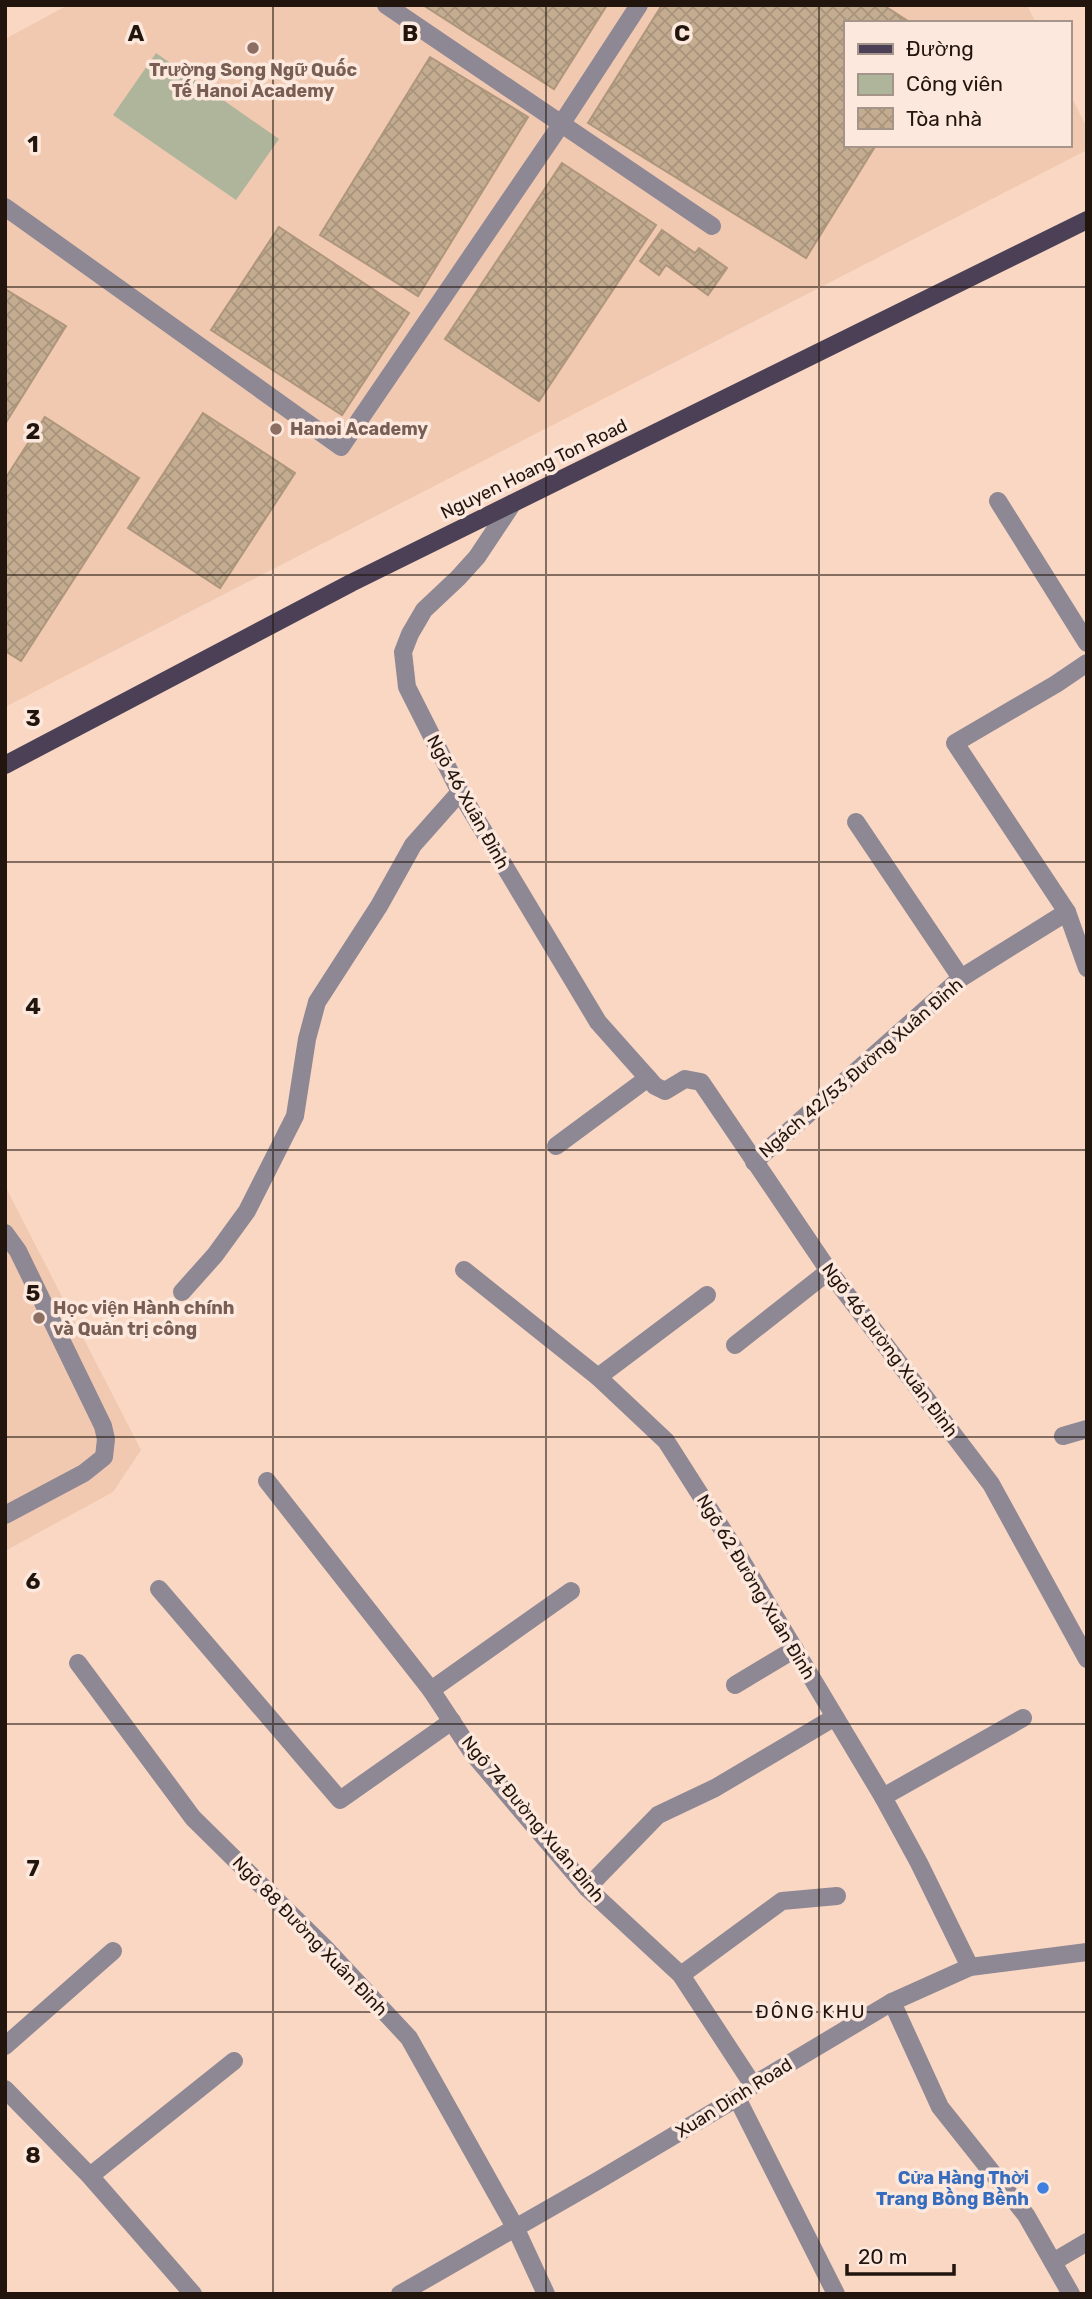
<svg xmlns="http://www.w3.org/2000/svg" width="1092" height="2299" viewBox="0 0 1092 2299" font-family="Rubik,sans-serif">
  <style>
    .built { fill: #f1c9b1 }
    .park { fill: #afb59b }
    .building { fill: url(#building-cross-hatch); stroke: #ad967b; stroke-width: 2 }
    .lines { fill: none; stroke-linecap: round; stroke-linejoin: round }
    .minor { stroke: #8e8794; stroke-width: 18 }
    .major { stroke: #4c4056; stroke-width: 18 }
    .grid { fill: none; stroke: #21150e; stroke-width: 2; stroke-opacity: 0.55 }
    .education-dot { fill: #8d6e63; stroke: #fce8dc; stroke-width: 2.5 }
    .shop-dot { fill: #3f7fe0; stroke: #fce8dc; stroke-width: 2.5 }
    .labels { text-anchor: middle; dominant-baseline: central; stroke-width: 7; stroke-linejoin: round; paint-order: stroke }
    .education-label { font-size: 18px; font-weight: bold; fill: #785e54; stroke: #fce8dc; text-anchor: start }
    .street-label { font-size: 18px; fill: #21150e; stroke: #fce8dc }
    .shop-label { font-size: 18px; font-weight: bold; fill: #366cbe; stroke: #fce8dc; text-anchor: end }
    .neighbourhood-label { font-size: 19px; letter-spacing: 2px; fill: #21150e; stroke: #fce8dc }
    .grid-label { font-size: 23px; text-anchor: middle; font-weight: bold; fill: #21150e; stroke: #fce8dc; stroke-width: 7; stroke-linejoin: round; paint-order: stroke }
  </style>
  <defs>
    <pattern id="building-cross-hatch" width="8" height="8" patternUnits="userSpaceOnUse" patternTransform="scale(1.75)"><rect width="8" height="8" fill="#c4ac91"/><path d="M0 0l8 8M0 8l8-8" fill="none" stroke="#a8937c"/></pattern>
  </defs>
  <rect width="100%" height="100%" fill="#f9d7c3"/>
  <!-- built -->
  <g class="built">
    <path d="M68 5H1027L1036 23H845V145H1069V92L1087 128V150L5 707V39Z"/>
    <path d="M5 1186 141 1450 113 1492 5 1551Z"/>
  </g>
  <!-- park -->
  <path class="park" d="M156 53 279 139 236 200 113 115Z"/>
  <!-- building -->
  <g class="building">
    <path d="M423 5H607L554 89Z"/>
    <path d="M662 5H883L911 23H845V145H876L806 258 588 123Z"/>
    <path d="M430 57 528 117 418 296 320 235Z"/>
    <path d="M562 163 656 225 539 401 445 339Z"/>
    <path d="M279 227 409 313 342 415 211 330Z"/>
    <path d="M662 230 695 253 699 248 727 268 708 295 666 265 659 275 640 261Z"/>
    <path d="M5 289 66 326 5 424Z"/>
    <path d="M203 413 295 473 220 588 128 528Z"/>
    <path d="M45 417 139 478 21 661 5 651V479Z"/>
  </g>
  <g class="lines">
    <!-- minor -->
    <g class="minor">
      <path d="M386 5 712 226"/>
      <path d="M5 207 341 447 562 123 639 5"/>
      <path d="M998 501 1087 643"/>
      <path d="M513 503 477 557 458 578 424 610 410 634 403 652 407 687 460 792 598 1022 655 1086 665 1091 685 1079 701 1082 829 1271 991 1484 1087 1659"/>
      <path d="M856 822 961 978"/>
      <path d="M1067 912 955 743 1056 684 1087 663"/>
      <path d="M556 1146 648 1078"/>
      <path d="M754 1162 961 978 1067 912 1087 968"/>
      <path d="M5 1233 18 1251 103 1426 106 1439 104 1457 84 1473 5 1515"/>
      <path d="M464 1270 598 1377 666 1441 731 1543 883 1797 919 1863 970 1967"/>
      <path d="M182 1292 215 1255 247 1211 295 1116 307 1039 317 1002 379 906 413 845 460 792"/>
      <path d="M735 1345 829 1271"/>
      <path d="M598 1377 707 1295"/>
      <path d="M1063 1436 1087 1429"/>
      <path d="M267 1481 431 1690 474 1755 587 1888 681 1975 753 2085"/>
      <path d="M159 1589 340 1800 452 1721"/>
      <path d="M78 1663 193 1818 325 1948 409 2038 515 2227 546 2294"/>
      <path d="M735 1685 795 1649"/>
      <path d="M431 1690 571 1591"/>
      <path d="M883 1797 1023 1718"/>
      <path d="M587 1888 658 1815 715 1788 835 1717"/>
      <path d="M681 1975 782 1901 837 1896"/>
      <path d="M892 2002 940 2107 1026 2215 1071 2294"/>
      <path d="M5 2046 113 1951"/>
      <path d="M5 2089 90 2176 193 2294"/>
      <path d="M737 2098 836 2294"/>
      <path d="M90 2176 234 2061"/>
      <path d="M1053 2262 1087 2242"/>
      <path d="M400 2294 599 2180 737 2098 753 2085 892 2002 970 1967 1087 1952"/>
    </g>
    <!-- major -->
    <path class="major" d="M5 765 351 583 1087 220"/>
  </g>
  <!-- grid -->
  <path class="grid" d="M273 5V2294M546 5V2294M819 5V2294M5 287H1087M5 575H1087M5 862H1087M5 1150H1087M5 1437H1087M5 1724H1087M5 2012H1087"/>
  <!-- markers -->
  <g class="education-dot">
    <circle cx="253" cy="48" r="7"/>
    <circle cx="276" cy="429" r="7"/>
    <circle cx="39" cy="1318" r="7"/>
  </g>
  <circle class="shop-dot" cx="1043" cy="2188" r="7"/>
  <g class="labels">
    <!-- education labels -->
    <g class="education-label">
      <text x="253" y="70" text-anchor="middle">Trường Song Ngữ Quốc<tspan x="253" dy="21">Tế Hanoi Academy</tspan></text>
      <text x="290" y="429">Hanoi Academy</text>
      <text x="53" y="1308">Học viện Hành chính<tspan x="53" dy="21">và Quản trị công</tspan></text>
    </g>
    <!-- street labels -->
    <g class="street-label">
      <text transform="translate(534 469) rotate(-26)">Nguyen Hoang Ton Road</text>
      <text transform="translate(468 802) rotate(61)">Ngõ 46 Xuân Đỉnh</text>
      <text transform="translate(861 1068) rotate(-41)">Ngách 42/53 Đường Xuân Đỉnh</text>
      <text transform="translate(890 1350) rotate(53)">Ngõ 46 Đường Xuân Đỉnh</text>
      <text transform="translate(756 1587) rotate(59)">Ngõ 62 Đường Xuân Đỉnh</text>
      <text transform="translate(533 1819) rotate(50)">Ngõ 74 Đường Xuân Đỉnh</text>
      <text transform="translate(310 1936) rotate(46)">Ngõ 88 Đường Xuân Đỉnh</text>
      <text transform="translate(734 2098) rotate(-32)">Xuan Dinh Road</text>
    </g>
    <!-- shop labels -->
    <g class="shop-label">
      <text x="1029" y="2178">Cửa Hàng Thời<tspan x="1029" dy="21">Trang Bồng Bềnh</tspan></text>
    </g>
    <!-- neighbourhood labels -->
    <g class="neighbourhood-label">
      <text x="811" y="2011">ĐÔNG KHU</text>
    </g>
  </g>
  <g class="grid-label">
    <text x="136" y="41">A</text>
    <text x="410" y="41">B</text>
    <text x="682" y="41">C</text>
    <text x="33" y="152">1</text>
    <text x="33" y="439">2</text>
    <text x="33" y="726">3</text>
    <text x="33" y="1014">4</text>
    <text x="33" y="1301">5</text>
    <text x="33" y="1589">6</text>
    <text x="33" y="1876">7</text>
    <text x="33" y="2163">8</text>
  </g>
  <!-- border -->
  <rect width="1092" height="2299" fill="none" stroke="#21150e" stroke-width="14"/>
  <!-- legend -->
  <rect x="844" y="21" width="228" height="126" fill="#fce8dc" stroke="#a4948a" stroke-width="2"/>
  <rect x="858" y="44" width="35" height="10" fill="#4c4056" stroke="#a4948a" stroke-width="2"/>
  <text x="906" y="56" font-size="21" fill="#21150e">Đường</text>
  <rect x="858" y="74" width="35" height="21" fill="#afb59b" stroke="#a4948a" stroke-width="2"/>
  <text x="906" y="91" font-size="21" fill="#21150e">Công viên</text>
  <rect x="858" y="108" width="35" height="21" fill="url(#building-cross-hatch)" stroke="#a4948a" stroke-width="2"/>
  <text x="906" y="126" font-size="21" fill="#21150e">Tòa nhà</text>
  <!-- scale -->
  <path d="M847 2264v10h107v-10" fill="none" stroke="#21150e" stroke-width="3.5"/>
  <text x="858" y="2264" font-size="21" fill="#21150e" stroke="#fce8dc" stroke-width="5" paint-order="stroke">20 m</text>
</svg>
